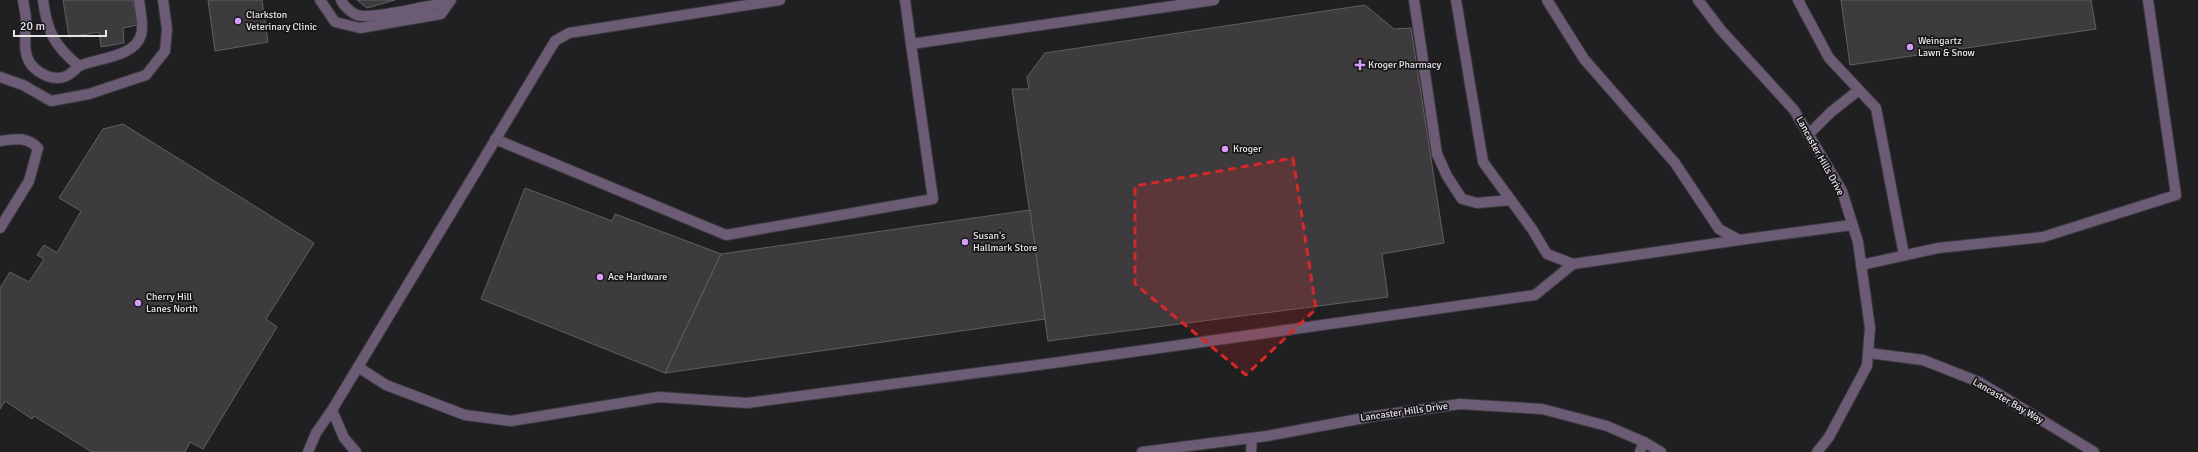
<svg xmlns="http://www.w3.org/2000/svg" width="2198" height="452" viewBox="0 0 2198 452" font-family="Signika,sans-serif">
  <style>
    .building { fill: #3d3b3e; stroke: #615f62 }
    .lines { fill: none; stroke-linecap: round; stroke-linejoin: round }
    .lane-casing { stroke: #3c3b3e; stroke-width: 12 }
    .street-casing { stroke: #3c3b3e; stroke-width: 12 }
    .lane { stroke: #6b5b75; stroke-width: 10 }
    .street { stroke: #6b5b75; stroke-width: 10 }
    .marked { fill: #d62828; fill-opacity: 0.2; stroke: #d62828; stroke-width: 3; stroke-dasharray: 8 5; stroke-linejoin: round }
    .poi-dot { fill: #d59cfb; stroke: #171518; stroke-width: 1.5 }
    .labels { text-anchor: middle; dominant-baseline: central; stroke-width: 3.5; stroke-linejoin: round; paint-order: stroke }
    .poi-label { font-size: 10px; fill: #e6e5e7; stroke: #171518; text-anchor: start }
    .street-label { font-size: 10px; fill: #e6e5e7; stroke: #171518 }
  </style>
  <rect width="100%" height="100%" fill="#201f22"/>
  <!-- building -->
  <g class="building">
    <path d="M63 0H133L137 25 123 28 124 43 101 47 99 32 69 37Z"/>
    <path d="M208 0H262L268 42 215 51Z"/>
    <path d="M357 0H395L367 8Z"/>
    <path d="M1841 0H2091L2096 29 1850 65Z"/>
    <path d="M1365 5 1394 29 1411 28 1444 243 1382 254 1388 297 1048 341 1012 89H1029L1027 77 1045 53Z"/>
    <path d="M123 124 314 243 266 319 277 327 203 449 190 442 185 452H92L34 416 32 419 5 401 0 409V288L10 272 29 282 44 259 37 255 44 245 57 253 81 211 59 198 103 129Z"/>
    <path d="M525 188 612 221 615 214 721 254 665 373 481 299Z"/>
    <path d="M1030 210 1045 319 665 373 721 254Z"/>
  </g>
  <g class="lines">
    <!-- lane casing -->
    <g class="lane-casing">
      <g id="lane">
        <path d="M23 0C24 7 26 14 26 21 25 44 20 65 47 76 62 81 69 76 79 66"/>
        <path d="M43 0C47 31 54 46 79 66 98 58 135 57 141 35 144 25 140 10 139 0"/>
        <path d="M320 0 335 22 360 28 441 14 451 0"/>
        <path d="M341 0C343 5 351 13 357 15 371 20 419 7 435 5L440 0"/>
        <path d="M905 0 911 44 1214 0"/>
        <path d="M1414 0 1437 154 1447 176 1462 199 1477 203 1511 200"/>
        <path d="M1456 0 1483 162 1532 229 1547 254 1573 264 1739 240"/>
        <path d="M1547 0 1584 59 1675 163 1719 229 1739 240 1852 225"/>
        <path d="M1798 0 1829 58 1876 108 1904 255"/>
        <path d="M0 77 23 85 51 101 89 94 146 75 165 51 167 29 163 0"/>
        <path d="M1809 134 1831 112 1859 90"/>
        <path d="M495 139 726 235 933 199 911 44"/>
        <path d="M0 141C16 139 26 136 38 148L29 181 0 228"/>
        <path d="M1861 265 1938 248 2043 237 2176 195 2148 0"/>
        <path d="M358 367 386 385 465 415 511 421 659 397 747 403 1053 363 1535 295 1573 264"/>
        <path d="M332 410 344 438 356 452"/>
        <path d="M308 452 316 433 332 410 555 41 569 33 780 0"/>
      </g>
    </g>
    <!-- street casing -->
    <g class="street-casing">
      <g id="street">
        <path d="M1698 0 1721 30 1794 110 1842 191 1858 242 1870 328 1867 366 1829 437 1817 452"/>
        <path d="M1869 353 1923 360 1979 382 2094 452"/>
        <path d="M1142 452 1267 436 1375 416 1460 404 1542 409 1607 426 1644 442 1661 452"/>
        <path d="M1251 452 1252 438"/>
        <path d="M1640 452 1644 442"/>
      </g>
    </g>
    <!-- lane -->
    <use href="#lane" class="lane"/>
    <!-- street -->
    <use href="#street" class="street"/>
  </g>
  <!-- marked area -->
  <path class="marked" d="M1293 158 1316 309 1246 375 1135 284V186Z"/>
  <!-- markers -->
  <g class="poi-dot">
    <circle cx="238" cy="21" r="4"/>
    <circle cx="1910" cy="47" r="4"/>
    <path d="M1358 59h4v4h4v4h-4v4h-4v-4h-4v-4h4z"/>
    <circle cx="1225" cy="149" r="4"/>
    <circle cx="965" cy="242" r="4"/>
    <circle cx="600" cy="277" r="4"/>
    <circle cx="138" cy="303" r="4"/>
  </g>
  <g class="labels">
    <!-- poi labels -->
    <g class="poi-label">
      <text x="246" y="15">Clarkston<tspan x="246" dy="12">Veterinary Clinic</tspan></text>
      <text x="1918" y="41">Weingartz<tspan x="1918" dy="12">Lawn &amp; Snow</tspan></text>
      <text x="1368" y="65">Kroger Pharmacy</text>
      <text x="1233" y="149">Kroger</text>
      <text x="973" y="236">Susan's<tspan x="973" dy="12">Hallmark Store</tspan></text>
      <text x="608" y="277">Ace Hardware</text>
      <text x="146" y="297">Cherry Hill<tspan x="146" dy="12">Lanes North</tspan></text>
    </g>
    <!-- street labels -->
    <g class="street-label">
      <text transform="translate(1820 156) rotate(61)">Lancaster Hills Drive</text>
      <text transform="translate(2008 401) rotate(30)">Lancaster Bay Way</text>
      <text transform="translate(1404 412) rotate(-8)">Lancaster Hills Drive</text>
    </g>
  </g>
  <!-- scale -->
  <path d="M14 30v6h92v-6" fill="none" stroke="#e6e5e7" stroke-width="2"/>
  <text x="20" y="30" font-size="12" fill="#e6e5e7" stroke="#171518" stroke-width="3" paint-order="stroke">20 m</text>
</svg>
